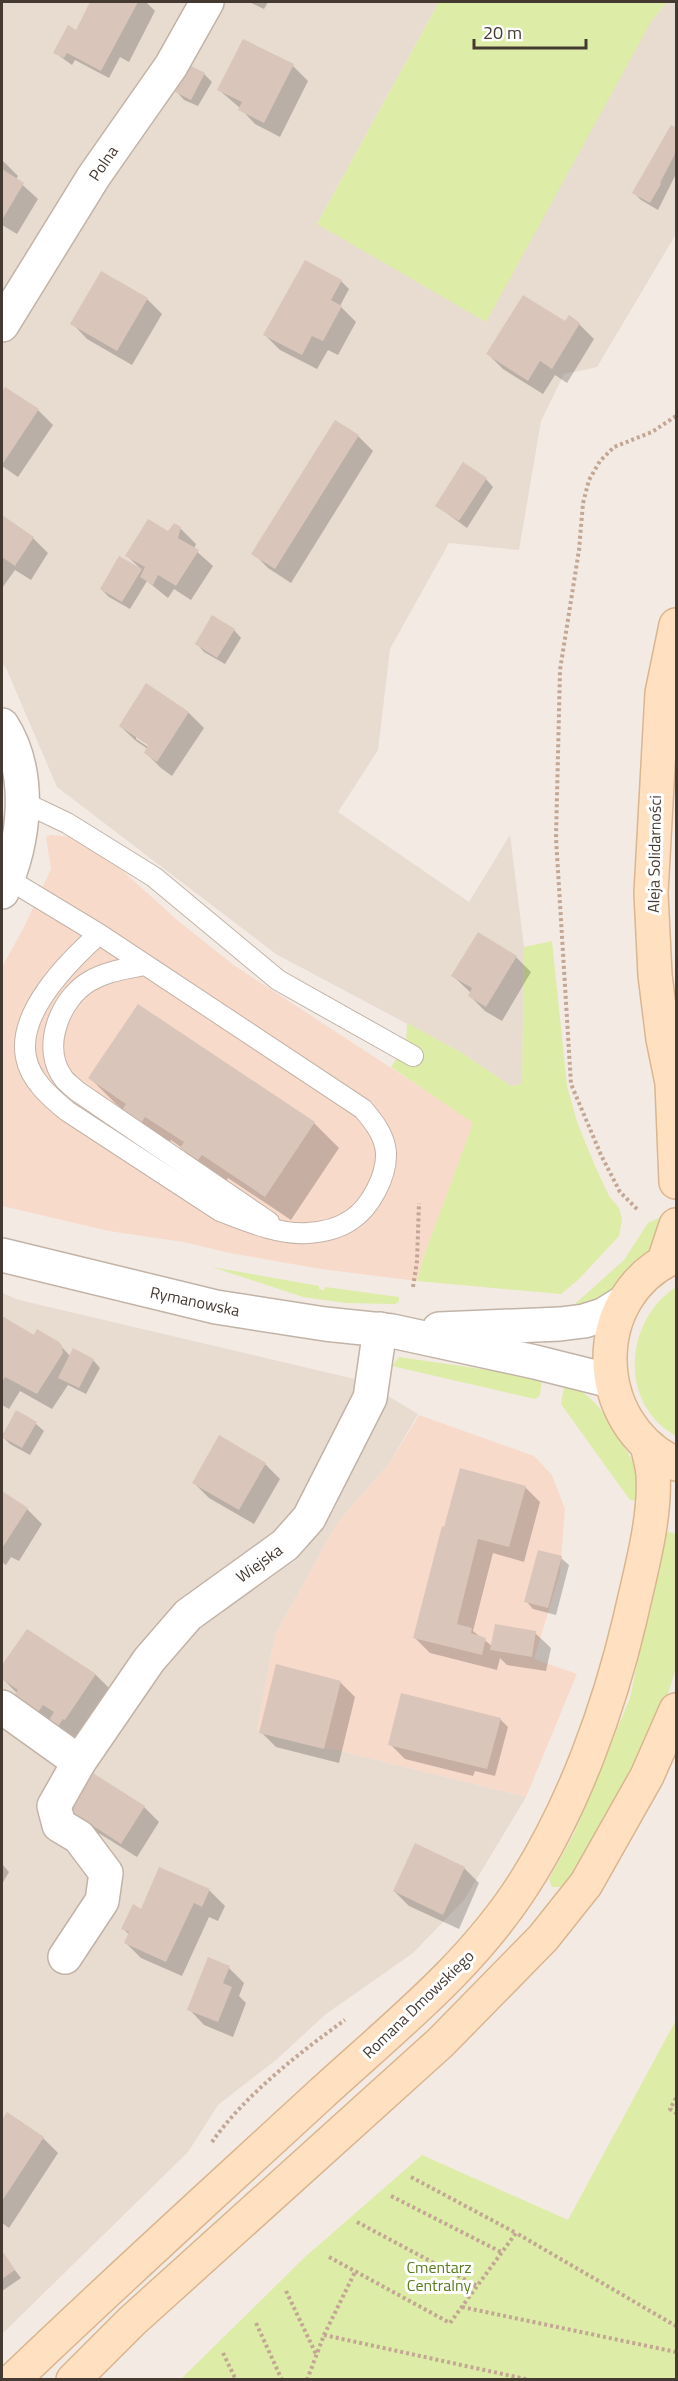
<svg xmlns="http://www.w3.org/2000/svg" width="678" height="2381" viewBox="0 0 678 2381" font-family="'Titillium Web',sans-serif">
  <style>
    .residential { fill: #e8dbd0 }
    .commercial { fill: #f8dacb }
    .green { fill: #ddeca7 }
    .shadow { fill: #0003; fill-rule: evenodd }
    .building { fill: #d9c5ba }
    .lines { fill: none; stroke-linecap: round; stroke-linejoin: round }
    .service-casing { stroke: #c2b3a7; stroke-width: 22 }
    .minor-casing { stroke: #c2b3a7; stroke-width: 36 }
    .tertiary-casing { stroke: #c2b3a7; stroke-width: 36 }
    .secondary-casing { stroke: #dbb58f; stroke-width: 36 }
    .path { stroke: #c3a794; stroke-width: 4; stroke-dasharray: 3 3; stroke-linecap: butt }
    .service { stroke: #fff; stroke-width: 20 }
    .minor { stroke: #fff; stroke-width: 33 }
    .tertiary { stroke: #fff; stroke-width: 33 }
    .secondary { stroke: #ffe1c1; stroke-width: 33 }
    .labels { text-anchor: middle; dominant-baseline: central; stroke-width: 6; stroke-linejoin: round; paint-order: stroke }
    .street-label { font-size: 16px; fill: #453a32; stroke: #fff }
    .park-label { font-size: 16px; fill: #597c20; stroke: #fff }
  </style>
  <rect width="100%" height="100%" fill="#f3eae3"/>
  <!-- residential -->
  <g class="residential">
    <path d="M2 2H439L317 224 652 20 667 2H676V234L597 367 564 374 541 421 519 550 449 543 390 649 378 750 338 812 469 902 510 835 524 947 522 1084 511 1086 462 1053 276 954 57 787 6 668 2 663Z"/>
    <path d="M2 1293 19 1300 363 1381 418 1414 389 1464 338 1522 275 1635 257 1730 526 1797 464 1900 413 1953 326 2014 277 2059 218 2105 188 2152 2 2334Z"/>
  </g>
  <!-- commercial -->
  <g class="commercial">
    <path d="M51 835 73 837 113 862 177 920 235 966 474 1122 424 1256 417 1281 321 1269 230 1253 183 1242 109 1231 2 1206V967L23 929 51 869 46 837Z"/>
    <path d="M419 1415 534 1456 552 1475 565 1509 560 1573 534 1659 577 1674 526 1797 257 1730 275 1635 338 1522 389 1464Z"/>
  </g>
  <!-- green -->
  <g class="green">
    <path d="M439 2H667L652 20 486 322 317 224Z"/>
    <path d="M552 941 567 1086 577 1122 595 1166 609 1196 619 1208 622 1219 619 1236 579 1279 561 1294 417 1281 424 1256 473 1123 391 1067 406 1045 407 1023 462 1053 511 1086 522 1084 524 947Z"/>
    <path d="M663 1216 654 1249 603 1300 575 1309V1304L624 1260 648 1223Z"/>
    <path d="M212 1267 319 1286V1289L324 1290 325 1287 399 1297V1301L396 1304 346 1303 303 1297Z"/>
    <path d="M676 1287V1436C618 1404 624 1321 676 1287Z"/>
    <path d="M399 1357 542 1378 540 1395 535 1399 392 1366Z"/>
    <path d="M565 1382C594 1395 607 1416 622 1443 628 1453 634 1461 636 1473 638 1482 637 1492 637 1501L630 1500 561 1404Z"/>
    <path d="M665 1531 676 1534V1668L667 1697 634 1773 618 1793 598 1834 566 1884 561 1887H552L549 1879 574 1834 630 1698Z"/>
    <path d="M676 2020V2379H181L305 2257 422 2155 568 2220Z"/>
  </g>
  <!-- shadow -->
  <g class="shadow">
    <path d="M92 2H146L155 11 129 62 120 57 109 78 75 60 72 65 54 52 76 32Z"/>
    <path d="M249 2H268L264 9Z"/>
    <path d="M244 41 293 66 308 81 280 137 255 124 240 108 219 90Z"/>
    <path d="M204 74 212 82 198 106 184 100 177 92Z"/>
    <path d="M672 127 676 130V174L658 210 641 200 633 192Z"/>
    <path d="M2 160 18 176 16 179 38 199 17 234 2 225Z"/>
    <path d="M341 281 349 289 340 306 356 322 338 355 328 350 317 369 280 350 265 335Z"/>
    <path d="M147 299 162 314 132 365 87 339 72 323Z"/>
    <path d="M565 323 579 324 594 339 567 383 555 375 543 394 503 369 488 354Z"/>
    <path d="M5 389 38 410 53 425 18 477 2 466V395Z"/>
    <path d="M336 422 358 436 373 451 291 583 268 568 253 553Z"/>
    <path d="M486 479 493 487 467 528 437 506Z"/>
    <path d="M2 517 33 538 48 553 31 580 15 570 2 588Z"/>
    <path d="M180 528 196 544 194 549 213 566 191 600 174 589 168 598 147 581 130 609 109 597 101 589 141 569 127 556 168 533Z"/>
    <path d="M234 630 241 638 225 664 204 652 197 644Z"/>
    <path d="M147 685 189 713 204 728 172 776 161 768 146 753 148 749 136 741 120 726ZM136 735 155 748 154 751 136 739Z"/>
    <path d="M478 934 516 957 531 972 502 1021 485 1011 470 996 471 993 453 976Z"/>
    <path d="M90 1078 314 1123 339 1148 291 1220 228 1178 224 1184 206 1173 182 1148 171 1140 167 1147 115 1103Z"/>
    <path d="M2 1318 34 1337 58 1343 71 1357 93 1360 100 1368 86 1394 68 1385 52 1409 20 1391 9 1409 2 1405Z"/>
    <path d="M16 1412 36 1424 44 1431 30 1455 10 1444 2 1436Z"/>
    <path d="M265 1464 280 1479 254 1524 209 1498 194 1483Z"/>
    <path d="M525 1487 540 1502 524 1562 493 1553 473 1631 492 1646 535 1633 551 1648 546 1671 507 1665 500 1658 497 1670 430 1653 415 1638 443 1528Z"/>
    <path d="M2 1493 27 1509 42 1524 19 1561 11 1557 6 1565 2 1562Z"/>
    <path d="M561 1558 569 1565 556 1615 533 1609 526 1601Z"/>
    <path d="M27 1631 96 1675 111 1690 81 1734 79 1732 73 1742 52 1729 2 1678V1668Z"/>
    <path d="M340 1682 355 1697 339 1763 276 1747 261 1732Z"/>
    <path d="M500 1719 508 1727 495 1776 475 1771 473 1776 405 1759 390 1744Z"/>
    <path d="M66 1807H144L159 1822 137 1857 81 1822Z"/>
    <path d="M2 1864 9 1872 2 1884Z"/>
    <path d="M464 1868 479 1883 459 1929 409 1906 394 1891Z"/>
    <path d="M160 1869 210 1891 225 1906 218 1921 209 1917 182 1976 141 1958 126 1943 130 1935 123 1929 141 1911Z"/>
    <path d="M209 1959 229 1968 244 1983 239 1996 246 2003 233 2037 204 2025 189 2009Z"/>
    <path d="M7 2114 43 2138 58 2153 9 2228 2 2223V2122Z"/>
    <path d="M3 2255 21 2278 2 2291V2256Z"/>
  </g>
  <!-- building -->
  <g class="building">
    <path d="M90 2H138L101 71 67 53 64 58 53 53 68 25 76 30Z"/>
    <path d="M243 39 294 64 264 123 238 110 242 102 217 90Z"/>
    <path d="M189 65 205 73 191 100 175 92Z"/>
    <path d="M671 125 676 128V152L660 183 661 184 650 203 632 193Z"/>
    <path d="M2 169 24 183 2 220Z"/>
    <path d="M305 260 342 280 331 300 342 306 323 341 312 336 302 355 263 335Z"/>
    <path d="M101 271 148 298 117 351 70 324Z"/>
    <path d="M523 295 565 321 569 315 580 323 552 369 540 361 528 381 486 354Z"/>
    <path d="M5 387 39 409 2 465V392Z"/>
    <path d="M335 420 359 435 275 569 251 554Z"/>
    <path d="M463 462 487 478 459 521 435 506Z"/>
    <path d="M2 515 34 537 15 566 2 557Z"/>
    <path d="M148 519 168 531 174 523 181 527 178 538 199 550 176 586 158 575 153 585 140 577 145 567 125 556Z"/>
    <path d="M119 556 142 569 122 602 100 589Z"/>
    <path d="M212 615 235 629 217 658 195 644Z"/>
    <path d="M146 683 189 712 157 762 144 753 148 745 119 726Z"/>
    <path d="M478 932 517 956 486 1007 468 996 472 988 451 976Z"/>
    <path d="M138 1004 315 1122 265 1197 202 1155 198 1160 180 1148 184 1142 145 1117 141 1123 122 1110 126 1104 88 1078Z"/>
    <path d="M2 1316 34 1335 37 1329 59 1342 62 1346 63 1353 37 1394 5 1377 2 1382Z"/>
    <path d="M73 1348 94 1359 79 1388 58 1378Z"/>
    <path d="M16 1410 37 1422 22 1448 2 1437Z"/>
    <path d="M219 1435 266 1463 239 1510 192 1483Z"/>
    <path d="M460 1468 526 1486 509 1547 478 1539 457 1624 472 1628 471 1633 486 1638 482 1655 413 1638 442 1526 444 1527Z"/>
    <path d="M2 1491 28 1508 3 1547 2 1546Z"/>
    <path d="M538 1550 562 1556 548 1608 524 1602Z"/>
    <path d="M495 1624 536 1631 532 1657 490 1650Z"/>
    <path d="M27 1629 96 1674 65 1720 63 1719 57 1728 48 1722 54 1712 43 1705 36 1715 12 1698 18 1690 2 1679V1665Z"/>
    <path d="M276 1664 341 1681 324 1749 259 1733Z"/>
    <path d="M401 1693 501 1718 487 1769 388 1745Z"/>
    <path d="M88 1770 145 1806 121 1844 64 1807Z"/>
    <path d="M415 1843 465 1867 443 1915 393 1891Z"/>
    <path d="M159 1867 210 1889 202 1907 194 1903 166 1962 124 1943 129 1932 121 1929 133 1904 141 1909Z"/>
    <path d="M208 1957 230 1966 223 1983 232 1987 218 2022 187 2010Z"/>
    <path d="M7 2112 44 2137 2 2201V2120Z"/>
    <path d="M4 2253 15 2270 2 2279V2254Z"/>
  </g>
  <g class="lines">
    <!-- service casing -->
    <g class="service-casing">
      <g id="service">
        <path d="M23 802 67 823 154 877 278 980 413 1056"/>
        <path d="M8 879 99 934 363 1109C374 1122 385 1136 386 1153 387 1176 370 1208 351 1220 338 1229 323 1232 308 1233 279 1235 246 1221 220 1211L67 1111C50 1097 30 1080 26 1057 17 1012 69 961 99 934"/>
        <path d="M144 965C126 969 107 971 90 981 60 998 40 1048 64 1079 67 1083 73 1087 77 1091L269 1222"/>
      </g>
    </g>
    <!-- minor casing -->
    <g class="minor-casing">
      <g id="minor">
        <path d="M2 325 94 176 171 66 207 2"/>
        <path d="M2 1707 79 1762"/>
        <path d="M65 1957 102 1901 106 1873 79 1837 59 1825 54 1806 79 1762 149 1660 188 1615 285 1545 309 1518 370 1398 380 1329"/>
      </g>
    </g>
    <!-- tertiary casing -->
    <g class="tertiary-casing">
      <g id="tertiary">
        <path d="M2 725C33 773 25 842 2 892"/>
        <path d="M2 1255 216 1307 325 1324 392 1331 535 1362 611 1381"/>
        <path d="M439 1329 560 1324 584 1321 603 1315 624 1302"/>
      </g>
    </g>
    <!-- secondary casing -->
    <g class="secondary-casing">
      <g id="secondary">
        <path d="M676 625 662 693 651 893 655 975 663 1039 672 1083 676 1182"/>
        <path d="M676 1256C587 1294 589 1424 676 1464"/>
        <path d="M664 1261 676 1225"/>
        <path d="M13 2380C114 2283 218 2189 321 2094 394 2027 472 1966 525 1882 574 1805 609 1708 630 1619 640 1574 656 1519 653 1474 652 1464 649 1454 647 1445"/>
        <path d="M73 2380 132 2321 440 2043 543 1938 586 1884 647 1776 676 1710"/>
      </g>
    </g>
    <!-- path -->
    <g class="path">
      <path d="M637 1209 620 1192 601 1155 571 1084 556 838 560 670 579 550 583 503 589 480 600 461 614 447 652 432 676 416"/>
      <path d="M413 1287 417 1261 419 1203"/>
      <path d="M676 2098 670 2109 676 2113"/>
      <path d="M212 2142C244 2096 300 2052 345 2020"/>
      <path d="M411 2177 516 2233"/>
      <path d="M391 2196 501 2252"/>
      <path d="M357 2222 477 2286"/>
      <path d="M329 2257 450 2323 516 2233 676 2326"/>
      <path d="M286 2291 316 2354"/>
      <path d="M462 2307 676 2352"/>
      <path d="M256 2323 282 2380"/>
      <path d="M324 2335 530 2380"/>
      <path d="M223 2353 236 2380"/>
      <path d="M307 2380 324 2335 355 2272"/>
    </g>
    <!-- service -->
    <use href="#service" class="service"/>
    <!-- minor -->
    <use href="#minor" class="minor"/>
    <!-- tertiary -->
    <use href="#tertiary" class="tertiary"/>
    <!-- secondary -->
    <use href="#secondary" class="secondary"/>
  </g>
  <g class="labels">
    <!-- street labels -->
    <g class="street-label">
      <text transform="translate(103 163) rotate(-56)">Polna</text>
      <text transform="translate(654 854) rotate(-89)">Aleja Solidarności</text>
      <text transform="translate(195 1301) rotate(12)">Rymanowska</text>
      <text transform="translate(259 1563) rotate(-36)">Wiejska</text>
      <text transform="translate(418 2004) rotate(-44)">Romana Dmowskiego</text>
    </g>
    <!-- park labels -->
    <g class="park-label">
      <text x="439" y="2267">Cmentarz<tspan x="439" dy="18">Centralny</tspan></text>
    </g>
  </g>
  <!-- border -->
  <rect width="678" height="2381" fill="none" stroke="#453a32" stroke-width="6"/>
  <!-- scale -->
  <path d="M474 39v9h112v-9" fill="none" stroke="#453a32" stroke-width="3"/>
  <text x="483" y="39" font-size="18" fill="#453a32" stroke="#ffffff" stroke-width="4.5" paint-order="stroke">20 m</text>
</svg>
